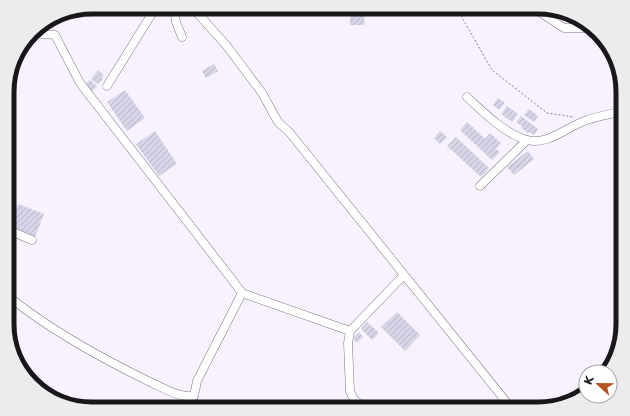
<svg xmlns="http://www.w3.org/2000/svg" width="630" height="416" viewBox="0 0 630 416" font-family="'DejaVu Sans',sans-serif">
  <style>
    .building { fill: url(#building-hatch) }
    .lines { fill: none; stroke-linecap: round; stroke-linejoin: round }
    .minor-casing { stroke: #7d7584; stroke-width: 9 }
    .major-casing { stroke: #d6d5d6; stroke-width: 11 }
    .path { stroke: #86818b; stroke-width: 1; stroke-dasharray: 2 2; stroke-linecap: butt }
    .minor { stroke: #fff; stroke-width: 8 }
    .major { stroke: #f0d5b0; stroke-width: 10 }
    .rim { fill: none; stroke: #19161c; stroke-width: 5 }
  </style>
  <defs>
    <pattern id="building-hatch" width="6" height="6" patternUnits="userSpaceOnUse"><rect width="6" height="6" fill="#d5d5e7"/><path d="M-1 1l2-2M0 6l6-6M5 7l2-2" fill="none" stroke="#b6b6c6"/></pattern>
  </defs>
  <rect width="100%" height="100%" fill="#f8f1fe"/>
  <!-- building -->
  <g class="building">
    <path d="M350 7H365L364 25H350Z"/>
    <path d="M214 64 218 71 206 78 202 71Z"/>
    <path d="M98 70 104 75 102 77 103 79 98 84 91 79Z"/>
    <path d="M90 80 97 86 91 93 85 84Z"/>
    <path d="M125 90 145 118 127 131 107 102Z"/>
    <path d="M498 98 505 103 499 110 493 105Z"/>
    <path d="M507 106 518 114 512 122 501 114Z"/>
    <path d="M529 109 538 116 534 122 524 115Z"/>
    <path d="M521 116 538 129 534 135 529 132 528 133 521 128 522 126 516 122Z"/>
    <path d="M467 122 485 139 490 133 501 143 496 149 500 152 492 160 460 130Z"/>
    <path d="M155 131 177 164 159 176 136 144Z"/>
    <path d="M440 131 447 137 440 144 434 138Z"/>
    <path d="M456 137 489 168 481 177 447 146Z"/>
    <path d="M528 151 534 159 514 175 507 167Z"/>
    <path d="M18 204 44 214 35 237 8 227V214L13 216Z"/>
    <path d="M397 312 420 335 405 351 381 327Z"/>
    <path d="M367 322 379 333 372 340 361 329Z"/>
    <path d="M359 332 363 337 357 343 353 338Z"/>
  </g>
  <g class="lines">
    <!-- minor casing -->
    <g class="minor-casing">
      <g id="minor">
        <path d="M174 7 176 22 182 37"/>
        <path d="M192 7 226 45 262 93 278 122 290 133 512 409"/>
        <path d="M532 7 564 28H591"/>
        <path d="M32 33 55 35 80 83 230 277 242 293 350 331"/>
        <path d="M107 86 156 7"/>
        <path d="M467 97C483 112 505 134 527 140 548 146 568 126 587 120 598 116 611 114 623 111"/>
        <path d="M480 186 527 140"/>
        <path d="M8 230 32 240"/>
        <path d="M8 296C50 330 99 357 148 381 162 387 178 398 194 396L197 381 242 293"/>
        <path d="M384 409C368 405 356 409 350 391L348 343 350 331 404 275"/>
      </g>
    </g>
    <!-- major casing -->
    <g class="major-casing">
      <g id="major">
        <path d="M602 372 612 361"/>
        <path d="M571 401 586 387"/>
      </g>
    </g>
    <!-- path -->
    <path class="path" d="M444 7 446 10 460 14 492 70 547 113 574 117"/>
    <!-- minor -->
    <use href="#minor" class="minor"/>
    <!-- major -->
    <use href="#major" class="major"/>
  </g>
  <!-- crop -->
  <path d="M0 0H630V416H0ZM92 14H538A78 78 0 0 1 616 92V324A78 78 0 0 1 538 402H92A78 78 0 0 1 14 324V92A78 78 0 0 1 92 14Z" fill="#edeced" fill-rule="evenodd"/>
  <path class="rim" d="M92 14H538A78 78 0 0 1 616 92V324A78 78 0 0 1 538 402H92A78 78 0 0 1 14 324V92A78 78 0 0 1 92 14Z"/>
  <!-- north arrow -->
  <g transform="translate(598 384) rotate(292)"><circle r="19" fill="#ffffff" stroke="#a3a2a4"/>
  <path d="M0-3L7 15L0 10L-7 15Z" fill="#b65121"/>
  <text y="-6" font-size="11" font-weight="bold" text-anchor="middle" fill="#19161c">K</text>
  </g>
</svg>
